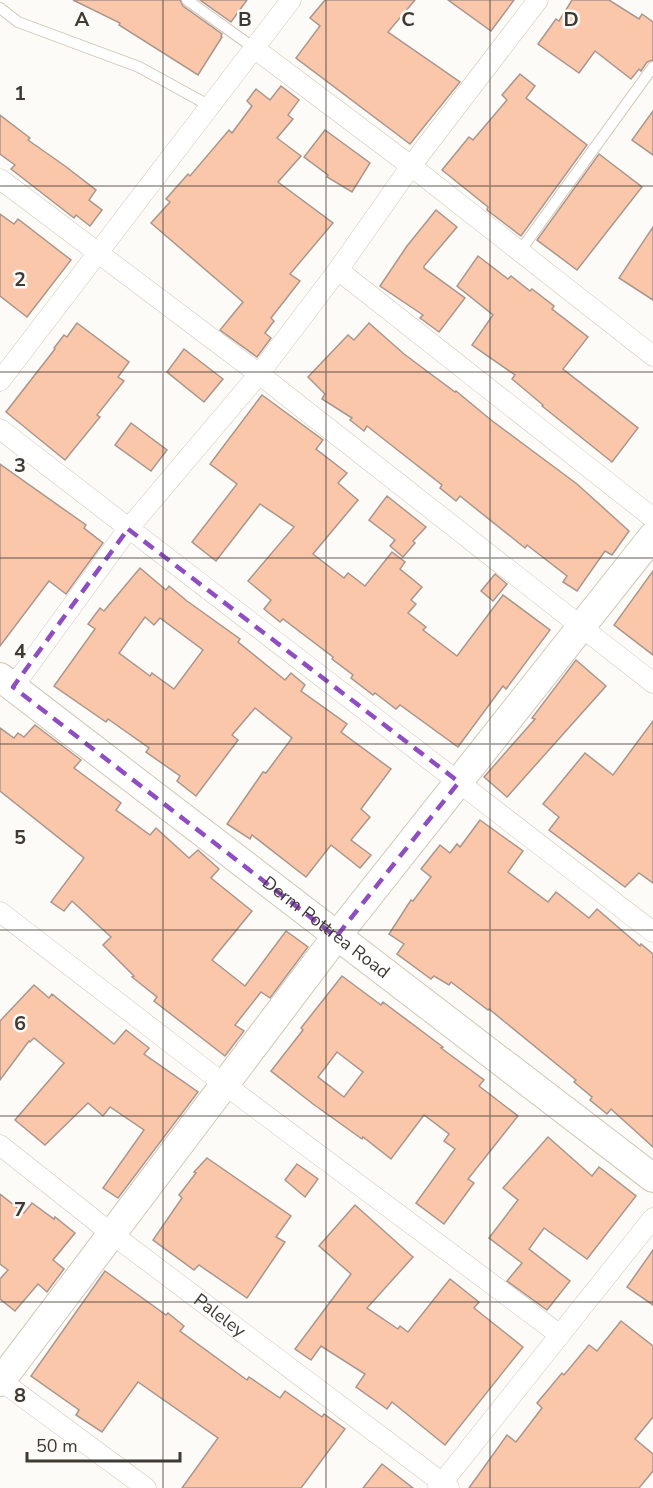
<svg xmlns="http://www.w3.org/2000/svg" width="653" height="1488" viewBox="0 0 653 1488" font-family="'Nunito Sans',sans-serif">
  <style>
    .building { fill: #fac7ab; stroke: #a9968c; stroke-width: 1.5; fill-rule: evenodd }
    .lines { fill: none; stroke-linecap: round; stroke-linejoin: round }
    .lane-casing { stroke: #d2c6b5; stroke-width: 12 }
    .street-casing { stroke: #d2c6b5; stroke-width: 21 }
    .secondary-casing { stroke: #d2c6b5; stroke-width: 30 }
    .lane { stroke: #fff; stroke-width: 10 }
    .street { stroke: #fff; stroke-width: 20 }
    .secondary { stroke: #fff; stroke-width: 28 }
    .marked { fill: none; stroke: #8f4dc2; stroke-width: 4.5; stroke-dasharray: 12 8; stroke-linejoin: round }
    .grid { fill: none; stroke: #3f3a34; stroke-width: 1.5; stroke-opacity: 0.55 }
    .labels { text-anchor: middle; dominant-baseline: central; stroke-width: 5; stroke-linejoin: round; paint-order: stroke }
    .street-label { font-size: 18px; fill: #3f3a34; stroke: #fdfbf8 }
    .grid-label { font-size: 20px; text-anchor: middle; font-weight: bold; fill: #3f3a34; stroke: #fdfbf8; stroke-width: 5; stroke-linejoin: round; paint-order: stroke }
  </style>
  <rect width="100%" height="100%" fill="#fdfbf8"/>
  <!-- building -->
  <g class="building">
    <path d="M73 0H180L183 6 222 34 221 36 222 37 198 75 119 25 120 23Z"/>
    <path d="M200 0H247L231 22Z"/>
    <path d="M325 0H415L388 32 460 82 410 144 296 58 320 26 310 18Z"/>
    <path d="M448 0H514L491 31Z"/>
    <path d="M572 0H609L639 19 642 14 653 22V60L647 62 641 71 639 69 631 79 595 51 579 73 538 44 556 19 559 21Z"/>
    <path d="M520 74 535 86 526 98 587 145 521 236 487 210 488 207 442 170 469 137 473 140 507 100 502 95Z"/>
    <path d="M281 86 299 100 288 115 293 119 277 138 301 156 278 182 333 223 290 274 300 281 271 318 274 321 265 333 271 338 257 357 220 330 243 302 151 223 170 202 166 199 188 174 190 176 229 130 232 133 252 106 247 101 256 89 270 100Z"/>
    <path d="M653 111V155L632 140Z"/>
    <path d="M0 115 30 138 28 140 65 166 96 190 89 200 102 210 90 226 76 215 74 218 11 169 15 165 0 154Z"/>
    <path d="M325 130 370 163 352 192 327 177 328 175 304 157Z"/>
    <path d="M599 154 642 187 577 270 537 240Z"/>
    <path d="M436 210 457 227 424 266V268L465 298 439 332 420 318 423 315 380 286 407 246Z"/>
    <path d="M0 214 14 224 18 219 71 260 27 317 0 296Z"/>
    <path d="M653 227V300L619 278Z"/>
    <path d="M478 256 508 279 511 276 530 291 532 289 554 306 552 309 588 337 563 369 638 428 612 462 542 406 543 405 512 379 515 375 472 345 493 315 457 286Z"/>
    <path d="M77 323 129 362 118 377 124 381 97 415 100 417 65 460 6 412 55 349 54 348 64 335 67 337Z"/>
    <path d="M369 323 404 354 455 392 456 391 491 420 577 484 629 531 612 555 605 551 577 591 563 582 567 576 527 545 525 548 460 496 456 501 440 488 442 485 367 426 364 431 350 420 352 418 322 399 325 394 308 377 348 335 354 340Z"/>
    <path d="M184 349 223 379 204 402 167 372Z"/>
    <path d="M262 395 323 440 316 449 347 473 338 483 358 500 313 554 344 578 348 573 365 586 392 552 405 562 400 569 422 587 411 600 416 604 408 613 426 627 423 630 457 656 503 595 550 630 506 689 503 686 458 747 400 705 396 709 375 693 373 695 351 678 353 675 332 659 333 657 283 619 280 622 264 609 271 600 248 581 294 527 260 504 216 561 192 542 237 484 210 464Z"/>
    <path d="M131 423 167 450 151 471 115 445Z"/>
    <path d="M0 464 86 525 84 528 103 543 66 594 49 581 0 646Z"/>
    <path d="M387 496 426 527 413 541 415 543 403 557 390 546 395 540 369 520Z"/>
    <path d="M140 568 166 590 169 586 187 601 240 639 238 642 285 680 291 673 305 685 301 691 347 724 341 732 391 769 361 809 370 817 351 840 371 855 360 868 331 845 306 877 252 835 250 839 227 824 263 772 266 773 292 738 255 708 232 735 238 740 196 796 177 781 180 776 146 752 149 748 108 719 106 722 54 686 95 629 88 624 100 608 104 611ZM145 617 154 625 160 618 203 650 174 689 152 673 150 676 119 653Z"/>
    <path d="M653 571V655L614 625Z"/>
    <path d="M495 574 507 584 493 601 481 591Z"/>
    <path d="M576 660 606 686 507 797 484 777 535 719 532 718Z"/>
    <path d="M653 721V883L639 873 625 887 549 830 559 817 543 804 585 753 613 775Z"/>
    <path d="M35 725 81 760 74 768 121 803 116 810 150 835 156 828 189 858 198 850 199 851 219 869 211 878 252 911 212 960 245 986 286 931 308 947 270 998 261 992 235 1025 244 1031 225 1056 154 1001 157 997 132 977 134 976 103 945 111 937 72 901 64 911 51 902 84 858 0 791V728L14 738 18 733 24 737Z"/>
    <path d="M480 820 523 851 508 872 548 902 556 892 589 918 597 909 640 946 641 944 653 954V1147L611 1109 607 1114 590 1100 592 1097 574 1082 576 1080 489 1009 488 1010 451 982 449 985 434 976 431 979 397 954 404 944 389 934 411 900 413 901 431 877 421 869 440 845 450 853 457 844 460 847Z"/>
    <path d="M342 976 381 1005 383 1002 443 1047 441 1048 484 1080 479 1086 518 1116 468 1179 474 1183 444 1224 416 1203 455 1149 444 1141 449 1134 424 1115 391 1159 363 1137 362 1139 313 1104 271 1071 303 1030 301 1028ZM337 1052 363 1072 344 1097 318 1077Z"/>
    <path d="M34 985 49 998 52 994 114 1044 126 1030 149 1048 144 1054 198 1092 118 1198 103 1188 144 1130 110 1107 103 1116 88 1103 45 1145 15 1120 64 1063 34 1038 30 1042 29 1041 0 1080V1021Z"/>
    <path d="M548 1137 592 1176 599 1167 636 1196 587 1259 544 1228 529 1249 570 1281 547 1310 507 1281 522 1263 489 1238 518 1200 503 1188Z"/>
    <path d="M207 1158 291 1216 276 1237 285 1242 247 1298 199 1265 194 1270 153 1240 182 1198 179 1195 196 1173 194 1172Z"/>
    <path d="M297 1164 318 1179 305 1197 285 1180Z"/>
    <path d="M0 1194 24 1213 32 1203 54 1219 55 1217 75 1233 53 1260 64 1269 52 1285 47 1292 38 1284 15 1311 0 1299V1279L8 1270 0 1264Z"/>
    <path d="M355 1205 413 1257 367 1308 398 1329 400 1326 408 1332 450 1279 479 1302 474 1308 523 1347 445 1445 392 1402 387 1409 356 1387 365 1374 321 1346 311 1360 295 1349 351 1274 319 1246Z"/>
    <path d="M653 1250V1305L627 1287Z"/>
    <path d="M105 1271 166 1315 168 1313 184 1326 180 1331 247 1380 249 1377 280 1398 285 1391 322 1417 324 1414 345 1429 301 1488H182L218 1438 138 1382 102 1432 76 1415 79 1410 31 1376Z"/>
    <path d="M621 1321 653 1346V1417L635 1439 653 1454V1471L639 1488H469L507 1435 516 1442 542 1408 537 1403 562 1373 564 1375 589 1345 597 1351Z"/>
    <path d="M382 1464 413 1488H363Z"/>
  </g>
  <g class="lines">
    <!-- lane casing -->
    <g class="lane-casing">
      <g id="lane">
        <path d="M187 0 254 48"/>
        <path d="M0 8 18 22 139 67 210 106"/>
        <path d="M520 251 653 67"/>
      </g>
    </g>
    <!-- street casing -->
    <g class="street-casing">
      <g id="street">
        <path d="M254 48 411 166 653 356"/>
        <path d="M0 179 259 374 653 683"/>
        <path d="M338 270 653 518"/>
        <path d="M0 381 291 0"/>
        <path d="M0 429 653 932"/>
        <path d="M13 687 128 529 259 374 338 270 411 166 538 0"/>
        <path d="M0 912 224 1084 560 1335"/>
        <path id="s1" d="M0 1145 112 1234 449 1488"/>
        <path d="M0 1380 146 1488"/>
        <path d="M438 1488 653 1218"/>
      </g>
    </g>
    <!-- secondary casing -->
    <g class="secondary-casing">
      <g id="secondary">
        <path id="s2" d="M0 677 653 1178"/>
        <path d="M0 1382 336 937 653 536"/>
      </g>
    </g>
    <!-- lane -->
    <use href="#lane" class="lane"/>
    <!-- street -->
    <use href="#street" class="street"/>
    <!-- secondary -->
    <use href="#secondary" class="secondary"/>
  </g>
  <!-- marked area -->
  <path class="marked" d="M128 529 459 782 336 937 13 687Z"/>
  <!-- grid -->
  <path class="grid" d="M163 0V1488M326 0V1488M490 0V1488M0 186H653M0 372H653M0 558H653M0 744H653M0 930H653M0 1116H653M0 1302H653"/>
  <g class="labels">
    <!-- street labels -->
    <g class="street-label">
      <text stroke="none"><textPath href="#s2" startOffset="411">Derm Pottrea Road</textPath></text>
      <text stroke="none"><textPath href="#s1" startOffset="278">Paleley</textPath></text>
    </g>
  </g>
  <g class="grid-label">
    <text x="82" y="26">A</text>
    <text x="245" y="26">B</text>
    <text x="408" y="26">C</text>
    <text x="571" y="26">D</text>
    <text x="20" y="100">1</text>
    <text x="20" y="286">2</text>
    <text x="20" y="472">3</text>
    <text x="20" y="658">4</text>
    <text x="20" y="844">5</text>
    <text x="20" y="1030">6</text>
    <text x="20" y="1216">7</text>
    <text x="20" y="1402">8</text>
  </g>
  <!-- scale -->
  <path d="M27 1452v9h153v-9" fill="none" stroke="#3f3a34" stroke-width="3"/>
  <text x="36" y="1452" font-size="18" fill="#3f3a34" stroke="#fdfbf8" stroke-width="4.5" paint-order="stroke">50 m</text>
</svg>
